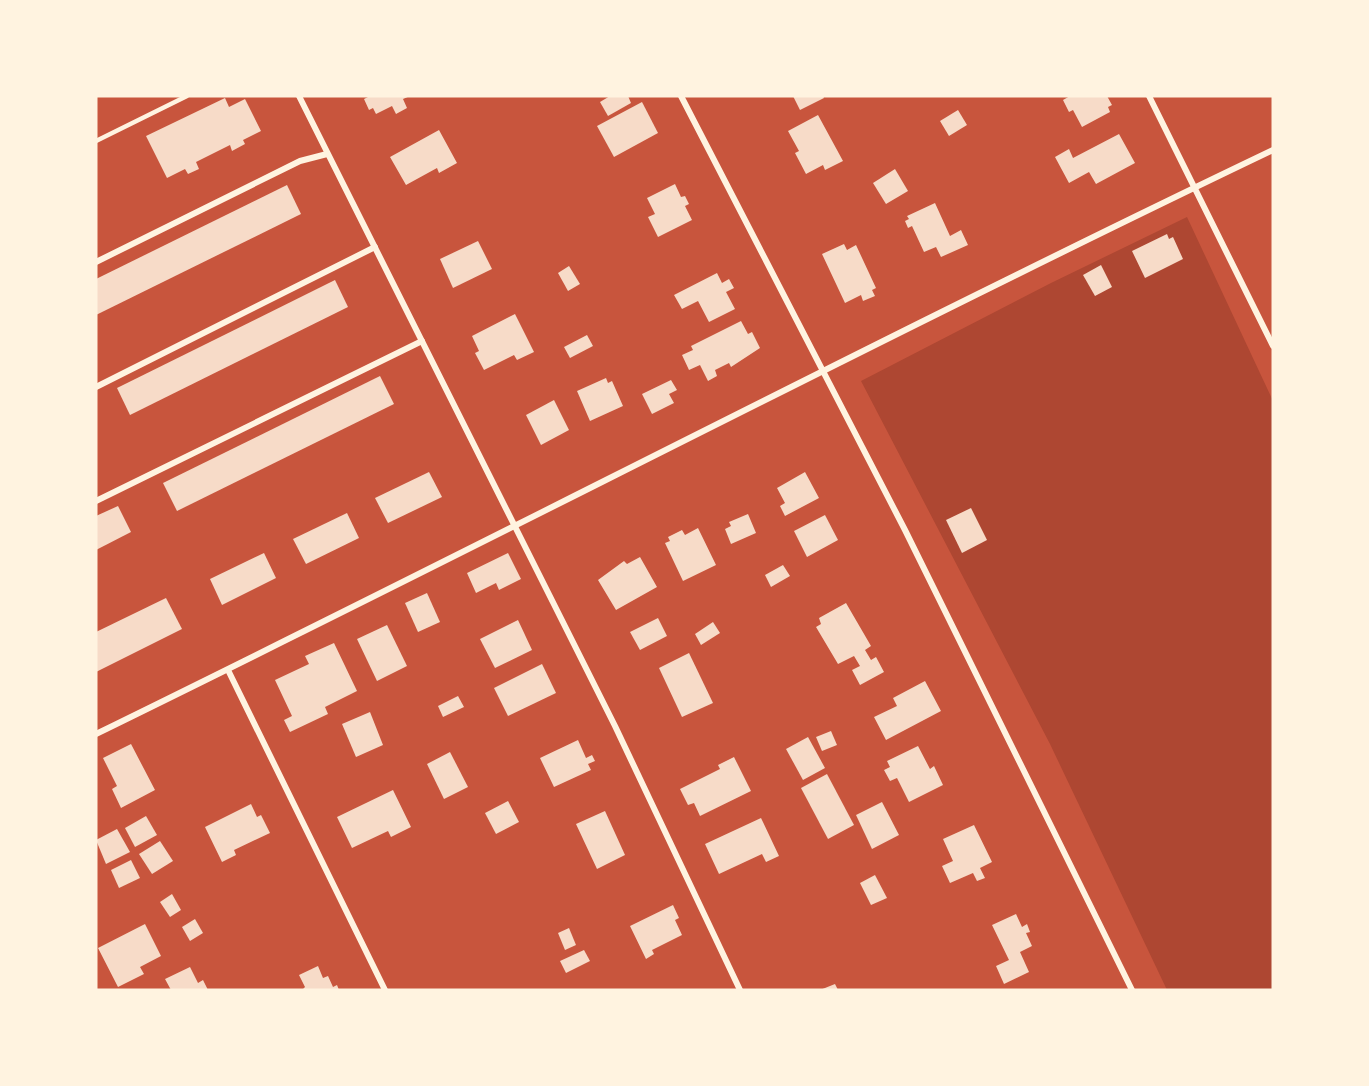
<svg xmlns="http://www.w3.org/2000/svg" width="1369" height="1086" viewBox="0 0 1369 1086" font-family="Mulish,sans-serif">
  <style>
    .green { fill: #ae4732 }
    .building { fill: #f7dbc8 }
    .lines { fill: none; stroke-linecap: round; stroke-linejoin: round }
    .service { stroke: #fff3e0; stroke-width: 4.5 }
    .minor { stroke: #fff3e0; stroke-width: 6 }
  </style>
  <rect width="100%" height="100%" fill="#c8553d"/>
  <!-- green -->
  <path class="green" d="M1187 217 1273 401V990H1167L1050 744 861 381 1051 283Z"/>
  <!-- building -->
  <g class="building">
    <path d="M370 96H410L403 99 407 108 396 114 392 106 376 114 373 108 369 110 364 99Z"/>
    <path d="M610 96H628L631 103 608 116 600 102Z"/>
    <path d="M793 96H823L824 98 800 110Z"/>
    <path d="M1070 96H1107L1112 105 1108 107 1110 112 1082 127 1073 110 1069 112 1063 100Z"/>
    <path d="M225 98 229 107 245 99 261 131 243 140 245 144 232 151 230 145 196 162 199 169 188 174 185 169 167 178 146 136Z"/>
    <path d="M642 102 658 133 614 157 597 126Z"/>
    <path d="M958 110 967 125 949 136 940 121Z"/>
    <path d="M818 115 843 161 825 170 823 165 806 174 795 153 799 151 788 131Z"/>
    <path d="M439 130 457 163 439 173 437 168 406 185 390 157Z"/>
    <path d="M1119 134 1135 163 1096 184 1089 172 1069 183 1055 157 1069 149 1073 158Z"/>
    <path d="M895 169 908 191 886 204 873 183Z"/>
    <path d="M675 184 681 197 685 196 689 204 685 206 692 220 658 237 648 217 655 214 647 198Z"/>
    <path d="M287 185 301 214 96 315V279Z"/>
    <path d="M935 203 950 236 961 230 968 245 941 257 936 247 924 252 912 226 908 228 905 221 909 219 907 216Z"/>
    <path d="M1167 234 1169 239 1173 237 1183 259 1145 278 1132 251Z"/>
    <path d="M478 241 492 269 453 288 440 259Z"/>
    <path d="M844 244 847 250 856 245 876 288 872 290 875 296 863 301 861 295 845 303 822 254Z"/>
    <path d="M1101 265 1112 287 1095 296 1083 275Z"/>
    <path d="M569 266 580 284 568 291 558 273Z"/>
    <path d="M717 273 722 283 729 279 734 288 726 292 735 309 709 322 698 301 682 309 674 295Z"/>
    <path d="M335 280 348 307 130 415 117 388Z"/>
    <path d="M515 314 534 352 517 360 514 355 484 370 475 353 479 351 472 336Z"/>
    <path d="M741 321 748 334 752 332 760 348 731 367 729 363 715 370 717 376 708 381 700 365 689 370 682 355 693 350 691 346Z"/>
    <path d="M587 335 593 346 570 358 564 347Z"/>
    <path d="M380 376 394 404 177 511 163 483Z"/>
    <path d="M606 378 608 383 612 381 623 406 590 421 577 391Z"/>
    <path d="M671 380 677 390 669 394 674 403 652 414 642 394Z"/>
    <path d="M554 400 569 430 541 445 526 415Z"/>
    <path d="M429 472 442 497 388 523 375 498Z"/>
    <path d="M805 472 819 498 785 516 780 506 785 503 777 488Z"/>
    <path d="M118 506 131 532 96 550V516Z"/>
    <path d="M971 508 987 540 962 553 946 520Z"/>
    <path d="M347 513 359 538 306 564 293 539Z"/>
    <path d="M748 514 756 533 731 544 725 529 731 526 729 522Z"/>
    <path d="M825 515 838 540 807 557 794 531Z"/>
    <path d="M698 528 716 565 683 581 665 543 670 541 668 537 682 530 685 535Z"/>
    <path d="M264 553 276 578 222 605 210 579Z"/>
    <path d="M508 553 521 579 499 590 496 583 476 593 467 573Z"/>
    <path d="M640 557 657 587 616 610 598 580 624 561 627 564Z"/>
    <path d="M783 565 790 576 771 587 765 575Z"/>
    <path d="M427 593 440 622 418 632 405 603Z"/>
    <path d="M166 598 182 629 96 672V632Z"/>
    <path d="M846 603 871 646 865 650 871 660 876 657 884 672 860 685 852 670 860 666 854 656 838 664 816 627 821 624 819 618Z"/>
    <path d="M658 618 667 636 640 650 630 632Z"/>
    <path d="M518 620 532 650 495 668 480 639Z"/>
    <path d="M713 622 720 633 701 645 695 634Z"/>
    <path d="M387 625 407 666 377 681 357 639Z"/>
    <path d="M334 643 357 691 325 707 328 714 290 732 284 720 292 716 275 680 309 664 305 656Z"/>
    <path d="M689 653 713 703 682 717 659 668Z"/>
    <path d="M542 664 556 693 508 716 494 688Z"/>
    <path d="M925 681 941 711 886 740 874 717 897 706 893 698Z"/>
    <path d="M458 696 464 707 443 717 438 706Z"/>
    <path d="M370 712 383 745 356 757 342 724Z"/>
    <path d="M831 731 837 745 822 751 816 737Z"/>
    <path d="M808 737 825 768 803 780 786 749Z"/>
    <path d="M578 740 586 758 592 755 595 761 588 764 591 770 554 787 540 758Z"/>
    <path d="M131 744 155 790 121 808 112 789 117 786 103 758Z"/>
    <path d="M918 746 930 769 934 766 943 785 909 802 897 778 890 781 884 770 890 767 887 761Z"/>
    <path d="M450 752 468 787 444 799 427 764Z"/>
    <path d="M734 757 751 791 700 816 694 803 688 805 680 789 720 769 718 765Z"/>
    <path d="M827 774 854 825 828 839 801 788Z"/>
    <path d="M393 790 411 827 391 837 388 831 352 848 337 817Z"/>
    <path d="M508 801 519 822 496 834 485 813Z"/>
    <path d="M882 802 899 835 872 849 856 815Z"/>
    <path d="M251 804 257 817 261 815 270 833 234 850 236 855 222 862 205 827Z"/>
    <path d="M605 811 625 855 597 869 576 824Z"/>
    <path d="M146 816 157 835 135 847 125 828Z"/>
    <path d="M761 818 779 856 766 862 762 854 719 874 705 844Z"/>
    <path d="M974 825 992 862 980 868 985 878 977 881 973 873 950 883 942 866 953 861 943 839Z"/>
    <path d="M117 829 130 852 106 864 96 840Z"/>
    <path d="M160 841 173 861 152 874 139 854Z"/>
    <path d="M131 860 140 878 119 888 111 870Z"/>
    <path d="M875 875 887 898 871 905 860 883Z"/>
    <path d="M172 894 181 910 170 917 160 902Z"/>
    <path d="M673 905 679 918 675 920 682 935 652 950 654 954 646 959 630 926Z"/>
    <path d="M1016 914 1022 927 1027 924 1030 932 1026 933 1032 946 1020 952 1029 972 1004 984 996 966 1009 960 992 925Z"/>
    <path d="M195 919 203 933 190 941 182 927Z"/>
    <path d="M145 924 161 956 140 967 144 974 118 987 98 948Z"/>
    <path d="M569 928 576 945 565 950 558 933Z"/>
    <path d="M584 950 590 961 566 973 560 961Z"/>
    <path d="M318 966 323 978 328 976 333 987 337 985 339 990H302L305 987 299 975Z"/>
    <path d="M190 967 198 983 203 980 208 990H171L165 979Z"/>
    <path d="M835 984 838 990H820Z"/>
  </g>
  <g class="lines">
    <!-- service -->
    <path class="service" d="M96 141 187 96"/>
    <!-- minor -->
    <g class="minor">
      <path d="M299 96 615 726 740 990"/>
      <path d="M681 96 905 530 1132 990"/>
      <path d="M1149 96 1273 346"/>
      <path d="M96 262 300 161 327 154"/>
      <path d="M96 387 375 247"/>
      <path d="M96 501 422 341"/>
      <path d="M228 670 385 990"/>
      <path d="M96 734C489 542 878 339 1273 150"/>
    </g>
  </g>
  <!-- border -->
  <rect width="1369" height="1086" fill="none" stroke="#fff3e0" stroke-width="195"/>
</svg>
